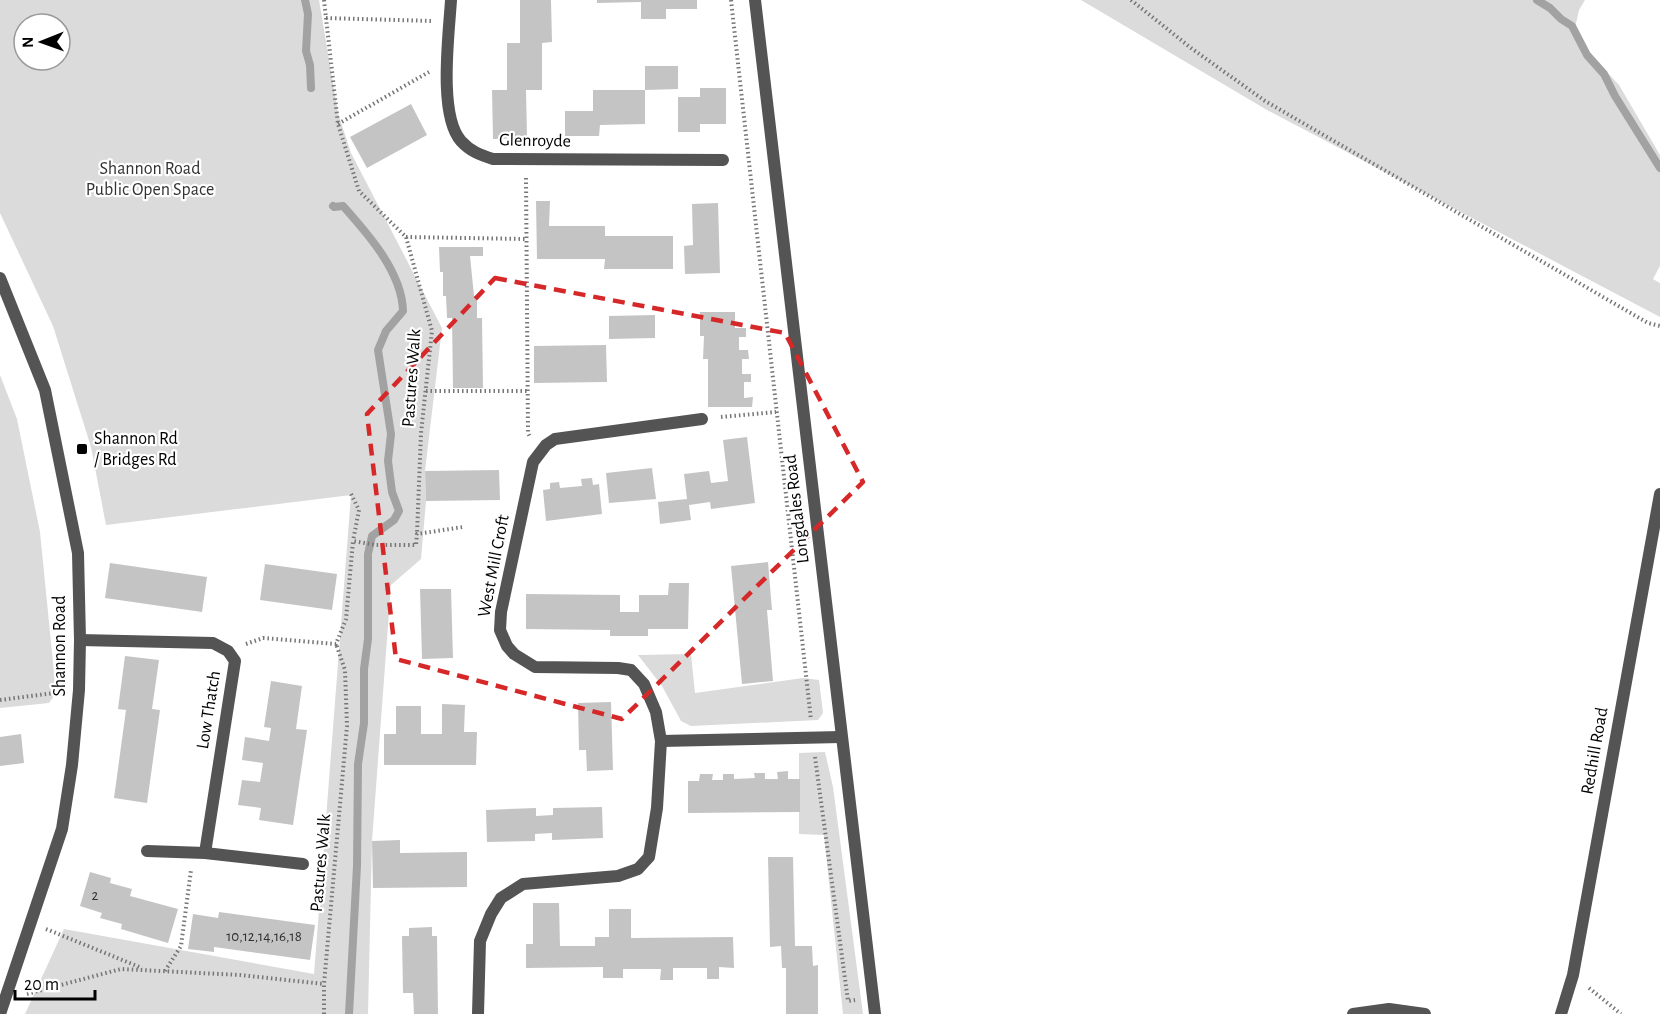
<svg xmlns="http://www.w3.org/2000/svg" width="1660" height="1014" viewBox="0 0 1660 1014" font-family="'Alegreya Sans',sans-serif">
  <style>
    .green { fill: #dbdbdb; fill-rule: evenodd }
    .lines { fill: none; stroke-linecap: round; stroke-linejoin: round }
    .stream { stroke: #a2a2a2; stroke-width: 8 }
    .building { fill: #c4c4c4 }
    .path { stroke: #767676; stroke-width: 4; stroke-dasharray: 1.5 3; stroke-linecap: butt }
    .minor { stroke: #545454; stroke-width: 12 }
    .tertiary { stroke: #545454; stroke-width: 12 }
    .marked { fill: none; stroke: #d62828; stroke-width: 4.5; stroke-dasharray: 12 8; stroke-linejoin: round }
    .poi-dot { fill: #000; stroke: #fff; stroke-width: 2 }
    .labels { text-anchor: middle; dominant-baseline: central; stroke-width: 4.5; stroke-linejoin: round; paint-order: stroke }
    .number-label { font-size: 15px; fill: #313131 }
    .street-label { font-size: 18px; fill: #000; stroke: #fff }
    .park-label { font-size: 18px; fill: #323232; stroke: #fff }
    .poi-label { font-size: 18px; fill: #000; stroke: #fff; text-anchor: start }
  </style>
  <rect width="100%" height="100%" fill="#fff"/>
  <!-- green -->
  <g class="green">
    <path d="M0 0H319L338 113 351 153 442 328 425 471 426 501 421 559 391 585 372 841 368 1014H25L64 929 314 974 351 495 106 525 91 447 53 326 0 213ZM24 24H60V60H24Z"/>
    <path d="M1081 0H1585L1579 10 1575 28 1592 56 1619 85 1660 155V266L1653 279 1660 283V317L1267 110Z"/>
    <path d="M0 375 17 419 40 532 56 693 49 703 0 708Z"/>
    <path d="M691 654 695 693 803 678 819 680 823 713 818 720 691 726 681 721 662 686 638 655Z"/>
    <path d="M825 752 833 787 863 1014H843L824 835 799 834V753Z"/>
  </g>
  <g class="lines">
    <!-- stream -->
    <g class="stream">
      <path d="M305 0 308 14 306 51 310 65 311 88"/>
      <path d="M1537 0 1550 8 1561 19 1572 26 1587 55 1604 74 1615 96 1660 168"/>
      <path d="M333 206 334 207 343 206C368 234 402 272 403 311L386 331 378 350 391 434 388 461 392 492 399 511 394 520 372 536 368 554V639L364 669V723L358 764 357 866 349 1014"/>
    </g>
  </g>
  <!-- building -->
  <g class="building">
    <path d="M520 0H551L552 42 542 43V90H526L527 138 493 139 492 90H507V43H520Z"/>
    <path d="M597 0H697V9H666V19H641V2L597 3Z"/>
    <path d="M645 66H678V89L645 90V124L600 125 599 136H565V111H593V90H645Z"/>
    <path d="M700 88H726V124H700V132H678V97H700Z"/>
    <path d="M411 104 427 135 367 168 350 137Z"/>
    <path d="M536 201H550L549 226H605V236H673V269H604L605 259H537Z"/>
    <path d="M718 203 720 273 685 274 684 246 693 245 692 204Z"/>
    <path d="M439 247H483V256H470L474 296 477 295V318H482L483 388H453L452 318H447L446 296H443V272H440Z"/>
    <path d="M700 312H735V328H746V337H739V350H748L749 359H742V374H751V382H744V398L753 397 752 407H708V359H703L704 336H700Z"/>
    <path d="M655 315V338L609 339V316Z"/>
    <path d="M606 345 607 382 534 383V346Z"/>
    <path d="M747 437 755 503 711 509 710 502 689 505 691 520 660 524 658 502 687 499 684 474 709 471 711 483 728 481 723 440Z"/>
    <path d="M652 468 656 499 609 503 606 473Z"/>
    <path d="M499 470 500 500 426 501 425 471Z"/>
    <path d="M592 478 593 485 599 484 602 514 546 521 543 490 550 489V483L559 482 560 488 582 486 581 479Z"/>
    <path d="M768 562 772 610H767L773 681 742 684 731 566Z"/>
    <path d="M110 563 207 577 202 612 105 598Z"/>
    <path d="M265 564 337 574 332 610 260 600Z"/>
    <path d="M669 583H689L688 629H648V636H610V630L526 629V594L620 595V612H639V595H668Z"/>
    <path d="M420 589H451L453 658 422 659Z"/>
    <path d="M125 656 159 660 152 709 160 710 147 803 114 798 126 710 118 709Z"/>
    <path d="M271 681 302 686 296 729 307 730 293 825 259 820 261 808 238 805 242 780 260 782 263 763 242 760 245 737 269 741 271 728 264 727Z"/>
    <path d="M611 702 613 770 587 771 586 750H579L578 703Z"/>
    <path d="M442 704 465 705 464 732H477L476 765H384V734H396V706H421V734H442Z"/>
    <path d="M21 734 24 763 0 766V737Z"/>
    <path d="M788 771V779H800V812L688 813V781H699L700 774H713L712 780H723V774H734V779L755 778 754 773H765V779H778L777 772Z"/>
    <path d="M602 807 603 838 552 840V833L535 834V841L487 842 486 810 536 808V816L553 815V808Z"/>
    <path d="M400 840V853L467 852V887L373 888 372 841Z"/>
    <path d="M768 857H793L795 946H812L813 966 818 965V1014H786V968H782L781 946 770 947Z"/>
    <path d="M90 872 111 878 110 883 132 889 130 896 178 909 168 943 121 929 122 924 100 918 102 913 80 906Z"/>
    <path d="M533 903H559L560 946H595V937H609V909H631V938L733 937 734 968 719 967V979H707V968H673V980H660L661 969H623V978H603V967L526 968V944H533Z"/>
    <path d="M219 912 315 925 310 960 214 947V952L188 949 193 914 218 918Z"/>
    <path d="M432 927V936H437L438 1014H414L413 993H403L402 936H409V928Z"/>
  </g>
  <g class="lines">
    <!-- path -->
    <g class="path">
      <path d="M324 0 338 124 359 191 406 237 432 331 421 433 417 534"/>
      <path d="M731 0 811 720"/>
      <path d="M1131 0 1191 48 1265 101 1648 323 1660 326"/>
      <path d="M326 18 431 21"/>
      <path d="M338 124 429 72"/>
      <path d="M526 178 528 433 530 437"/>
      <path d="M406 237 526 239"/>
      <path d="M426 391H528"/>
      <path d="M721 417 776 412"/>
      <path d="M351 494 359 510 353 541"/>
      <path d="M246 644 263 638 336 644 346 619 353 541 376 545H416L417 534 463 527"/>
      <path d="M0 700 62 692"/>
      <path d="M815 757 848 1001 855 1000"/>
      <path d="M46 929 142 968"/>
      <path d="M165 971 181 946 191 870"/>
      <path d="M1589 988 1621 1014"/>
      <path d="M27 994 121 969 240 975 324 984"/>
      <path d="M324 1014V984L347 726 345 670 336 644"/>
    </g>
    <!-- minor -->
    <g class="minor">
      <path d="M451 0C449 34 438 115 461 141 470 151 480 155 493 159L723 160"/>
      <path d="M80 640 213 643 228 651 235 661 205 853"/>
      <path d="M661 741 841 737"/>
      <path d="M147 851 205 853 303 864"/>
      <path d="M478 1014 480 941 491 914 501 898 523 884 618 876 638 869 649 857 657 808 661 741 656 712 644 684 631 670 618 668 535 667 514 654 507 646 500 630 501 612 533 462 546 445 555 439 702 419"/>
    </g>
    <!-- tertiary -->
    <g class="tertiary">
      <path d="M755 0C792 338 837 676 875 1014"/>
      <path d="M0 278 45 390 78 553 80 640 79 690 72 765 62 829 0 1014"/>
      <path d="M1353 1014 1389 1009 1425 1014"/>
      <path d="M1561 1014 1573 975 1660 494"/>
    </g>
  </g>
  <!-- marked area -->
  <path class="marked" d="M495 278 785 333 863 482 622 719 396 659 367 414Z"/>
  <!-- markers -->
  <rect class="poi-dot" x="76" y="443" width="12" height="12" rx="3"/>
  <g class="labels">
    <!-- number labels -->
    <g class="number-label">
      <text x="95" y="895">2</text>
      <text x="264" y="936">10,12,14,16,18</text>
    </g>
    <!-- street labels -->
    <g class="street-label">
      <text transform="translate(535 141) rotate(1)">Glenroyde</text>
      <text transform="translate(412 378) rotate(-86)">Pastures Walk</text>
      <text transform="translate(797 509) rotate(-97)">Longdales Road</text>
      <text transform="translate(494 566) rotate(-79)">West Mill Croft</text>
      <text transform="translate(60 646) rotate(-90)">Shannon Road</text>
      <text transform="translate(209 710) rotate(-81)">Low Thatch</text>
      <text transform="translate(1595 751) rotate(-80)">Redhill Road</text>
      <text transform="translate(321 863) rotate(-85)">Pastures Walk</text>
    </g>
    <!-- park labels -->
    <g class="park-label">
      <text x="150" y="169">Shannon Road<tspan x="150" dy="21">Public Open Space</tspan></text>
    </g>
    <!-- poi labels -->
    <g class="poi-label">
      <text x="94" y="439">Shannon Rd<tspan x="94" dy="21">/ Bridges Rd</tspan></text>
    </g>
  </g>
  <!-- north arrow -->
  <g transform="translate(42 42) rotate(269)"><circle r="28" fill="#ffffff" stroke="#999999" stroke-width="1.5"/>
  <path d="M0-4.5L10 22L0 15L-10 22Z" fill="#000000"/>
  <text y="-9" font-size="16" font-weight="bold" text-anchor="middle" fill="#000000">N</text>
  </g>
  <!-- scale -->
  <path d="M15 990v9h80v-9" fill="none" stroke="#000000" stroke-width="3"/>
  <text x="24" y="990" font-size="18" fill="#000000" stroke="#ffffff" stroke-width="4.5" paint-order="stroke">20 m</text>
</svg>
